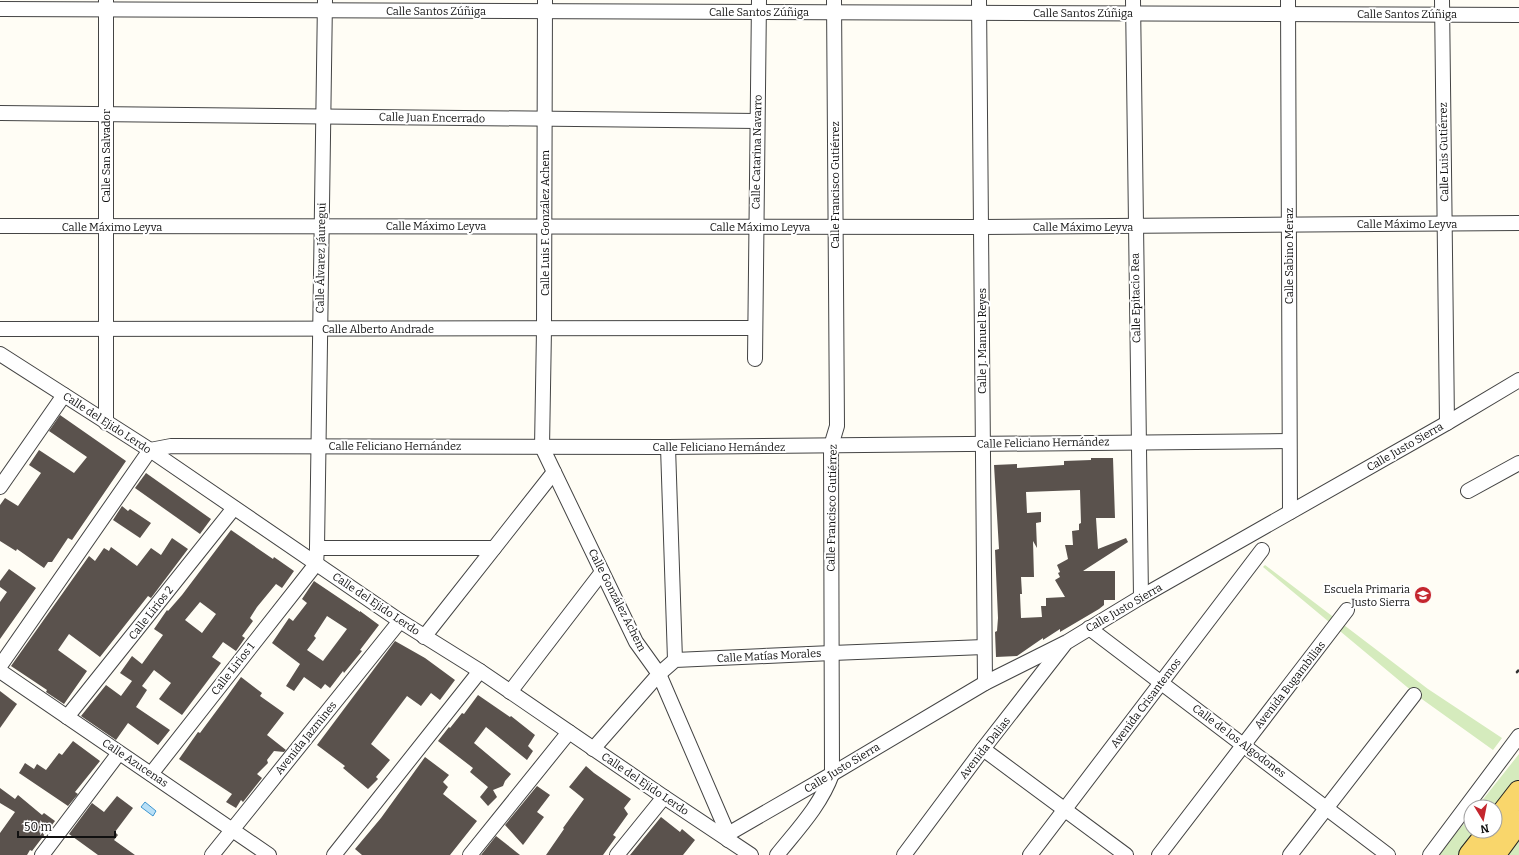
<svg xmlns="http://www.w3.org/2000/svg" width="1519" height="855" viewBox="0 0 1519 855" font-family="Bitter,serif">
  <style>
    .green { fill: #d5ebbd }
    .water { fill: #b9e0f7; stroke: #3f96cf }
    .building { fill: #5a524d; fill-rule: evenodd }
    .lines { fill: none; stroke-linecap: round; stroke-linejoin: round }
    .street-casing { stroke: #444; stroke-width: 16 }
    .primary-casing { stroke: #222; stroke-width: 24 }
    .path { stroke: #333; stroke-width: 2.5; stroke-dasharray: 4 2; stroke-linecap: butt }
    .street { stroke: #fff; stroke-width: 14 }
    .primary { stroke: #f9d66b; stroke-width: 22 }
    .labels { text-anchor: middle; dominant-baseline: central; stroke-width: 4; stroke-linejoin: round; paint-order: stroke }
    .street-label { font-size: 11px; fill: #111; stroke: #fff }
    .poi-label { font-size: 11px; fill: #111; stroke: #fff; text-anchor: end }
  </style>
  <rect width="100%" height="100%" fill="#fffdf5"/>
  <!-- green -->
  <g class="green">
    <path d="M1265 565 1428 689 1502 738 1493 750 1419 697 1263 567Z"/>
    <path d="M1519 754V788L1495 807H1477Z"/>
    <path d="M1471 815V831H1486L1468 855H1438Z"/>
    <path d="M1519 829V855H1500Z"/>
  </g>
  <!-- water -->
  <path class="water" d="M145 802 156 811 153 816 141 807Z"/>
  <!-- building -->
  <g class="building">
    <path d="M60 415 126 461 72 540 68 538 52 562H48L44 568 17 549 16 551 0 541V505L5 498 18 506 41 473 29 465 39 450 74 473 87 457 49 431Z"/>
    <path d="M1091 458H1113L1115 518H1096L1098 549 1126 538 1128 542 1083 571H1115V600H1104V605L1099 609 1060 632V629L1043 640V638L1017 656 996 657 995 632 997 631 998 618 995 550 999 549 994 465 1017 464V468L1064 465V461L1091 460ZM1080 490 1081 523 1079 524V530L1072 531 1073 545H1065L1068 559 1057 565 1060 572 1058 573 1060 577 1055 580 1065 597 1046 598V606H1041L1042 617 1021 618 1020 594H1022L1021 577H1034L1033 541 1037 548 1036 523 1041 522V512L1027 513 1026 492Z"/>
    <path d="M146 473 211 519 200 534 135 488Z"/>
    <path d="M122 506 128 511 130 509 151 523 140 538 113 520Z"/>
    <path d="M231 530 273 559 274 557 294 571 282 588 276 584 257 607 250 618 253 621 242 636 245 638 236 651 223 642 212 657 221 663 182 715 159 699 171 683 154 670 142 686 147 690 136 707 170 730 158 745 128 723 116 740 81 716 106 685 121 696 132 681 120 673 132 656 142 664 163 635 154 629 167 610 168 611 182 595ZM200 602 216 614 202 633 185 620Z"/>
    <path d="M172 538 188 549 151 598 148 596 100 657 69 634 58 650 87 671 64 704 46 692 47 690 11 666 89 556 95 561 104 548 109 551 111 547 137 566 151 548 161 555Z"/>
    <path d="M9 569 36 588 0 639V602L7 592 0 587V581Z"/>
    <path d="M314 581 360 612V611L379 625 360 650 362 651 344 673 343 671 330 688 325 684 321 689 304 677 294 691 286 686 300 664 272 643 289 618 293 621 307 603 302 599ZM327 616 347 629 323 661 307 650 316 638 314 636Z"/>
    <path d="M395 641 425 658 455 680 440 700 431 693 421 706 407 696 371 744 390 760 376 777 378 779 368 789 343 768 345 766 317 745Z"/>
    <path d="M241 677 262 693 260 696 284 713 267 735 286 750 284 752 274 751 267 760 268 763 257 774 262 778 243 802 241 800 236 808 226 802 232 794 179 759 198 732 200 733 226 698Z"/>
    <path d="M0 691 17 704 0 728Z"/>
    <path d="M478 695 510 717 511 716 535 735 528 746 533 751 527 760 486 727 474 743 511 774 505 781 503 786 493 790 497 797 488 806 480 797 488 787 470 772 473 768 438 741 449 727 450 728 462 713 464 714Z"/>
    <path d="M73 741 100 761 75 792 78 794 68 806 19 773 25 763 34 769 37 764 46 770 59 753 62 755Z"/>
    <path d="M425 757 449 775 443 782 448 787 443 794 477 821 450 855H362L355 849 381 818Z"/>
    <path d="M586 766 594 773 631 799 624 808 628 814 613 835 616 837 603 855H546L564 829 563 828 584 799 569 787Z"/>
    <path d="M537 786 550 795 537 812 544 817 523 845 505 825Z"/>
    <path d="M0 788 15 799 18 795 42 815 44 813 55 821 32 851 30 850 27 855H0V833L15 812 0 803Z"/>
    <path d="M117 796 133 808 115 832 118 835 114 840 135 855H98L69 834 92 803 104 812Z"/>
    <path d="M661 817 680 832 682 829 695 840 683 855H630Z"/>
    <path d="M496 836 520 855H481Z"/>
  </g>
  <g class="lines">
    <!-- street casing -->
    <g class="street-casing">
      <g id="street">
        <path d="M545 0 544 329 542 447 636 642 659 674 728 834V840"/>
        <path d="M979 0 985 683"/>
        <path d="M1133 0 1141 597"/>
        <path d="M1288 0 1290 512"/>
        <path d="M1442 0 1447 423"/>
        <path d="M0 9 1519 15"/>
        <path d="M0 113 757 121"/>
        <path d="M0 226 981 227 1519 223"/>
        <path d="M0 329 755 328"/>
        <path d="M0 354 150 450 400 621 480 671 664 797 751 855"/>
        <path d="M755 359 759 0"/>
        <path d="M106 423V0"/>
        <path d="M668 447 675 660"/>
        <path d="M0 487 64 395"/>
        <path d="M1468 491 1519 463"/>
        <path d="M317 548H494"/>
        <path d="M1089 628 1388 855"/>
        <path d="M424 637 554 472"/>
        <path d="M0 666 150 450 171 446 668 447 1289 441"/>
        <path d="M0 671 269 855"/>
        <path d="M510 692 602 572"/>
        <path d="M67 717 234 508"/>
        <path d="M593 749 659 674 675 660 832 653 984 647"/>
        <path d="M983 749 1126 855"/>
        <path d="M151 774 316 564 317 548 325 0"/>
        <path d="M728 834 832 774 985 683 1067 642 1141 597 1447 423 1519 380"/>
        <path d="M42 855 119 753"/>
        <path d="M212 855 400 621"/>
        <path d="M334 855 480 671"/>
        <path d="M470 855 569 732"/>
        <path d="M617 855 664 797"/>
        <path d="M777 855C797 830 821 805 832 774L831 446 837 426 834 0"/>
        <path d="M904 855 983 749 1064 645"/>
        <path d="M1030 855 1262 550"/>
        <path d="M1159 855 1347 610"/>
        <path d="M1290 855 1414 695"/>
        <path d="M1430 855 1519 736"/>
      </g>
    </g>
    <!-- primary casing -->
    <g class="primary-casing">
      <g id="primary">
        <path d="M1495 823 1519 792"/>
        <path d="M1470 855 1489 831"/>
        <path d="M1494 855 1519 821"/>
      </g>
    </g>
    <!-- path -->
    <path class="path" d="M1519 670 1517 672 1519 674"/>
    <!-- street -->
    <use href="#street" class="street"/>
    <!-- primary -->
    <use href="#primary" class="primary"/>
  </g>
  <!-- icons -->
  <defs>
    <g id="school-disc" transform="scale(0.9)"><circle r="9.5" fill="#c4262e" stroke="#fff"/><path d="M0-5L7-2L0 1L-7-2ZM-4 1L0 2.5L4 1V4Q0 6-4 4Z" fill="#fff"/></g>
  </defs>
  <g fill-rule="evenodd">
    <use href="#school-disc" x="1423" y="595"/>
  </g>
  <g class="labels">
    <!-- street labels -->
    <g class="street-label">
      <text x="436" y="11">Calle Santos Zúñiga</text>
      <text x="759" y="12">Calle Santos Zúñiga</text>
      <text x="1083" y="13">Calle Santos Zúñiga</text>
      <text x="1407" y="14">Calle Santos Zúñiga</text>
      <text transform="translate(432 118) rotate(1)">Calle Juan Encerrado</text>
      <text transform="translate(757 152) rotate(-89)">Calle Catarina Navarro</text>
      <text transform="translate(1444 152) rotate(-91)">Calle Luis Gutiérrez</text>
      <text transform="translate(106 156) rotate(-90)">Calle San Salvador</text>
      <text transform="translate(835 185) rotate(-90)">Calle Francisco Gutiérrez</text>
      <text transform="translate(545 223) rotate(-90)">Calle Luis F. González Achem</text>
      <text x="1407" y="224">Calle Máximo Leyva</text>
      <text x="436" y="226">Calle Máximo Leyva</text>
      <text x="112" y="227">Calle Máximo Leyva</text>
      <text x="760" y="227">Calle Máximo Leyva</text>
      <text x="1083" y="227">Calle Máximo Leyva</text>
      <text transform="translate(1289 256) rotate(-90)">Calle Sabino Meraz</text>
      <text transform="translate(321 258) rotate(-89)">Calle Álvarez Jáuregui</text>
      <text transform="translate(1136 298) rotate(-91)">Calle Epitacio Rea</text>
      <text x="378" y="329">Calle Alberto Andrade</text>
      <text transform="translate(982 341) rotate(-90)">Calle J. Manuel Reyes</text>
      <text transform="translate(107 423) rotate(33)">Calle del Ejido Lerdo</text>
      <text transform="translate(1043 443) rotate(-1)">Calle Feliciano Hernández</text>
      <text x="395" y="446">Calle Feliciano Hernández</text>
      <text x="719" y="447">Calle Feliciano Hernández</text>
      <text transform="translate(1405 447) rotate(-30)">Calle Justo Sierra</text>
      <text transform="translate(832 508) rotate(-89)">Calle Francisco Gutiérrez</text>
      <text transform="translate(617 600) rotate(63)">Calle González Achem</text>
      <text transform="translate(376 604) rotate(34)">Calle del Ejido Lerdo</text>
      <text transform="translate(1124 608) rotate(-30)">Calle Justo Sierra</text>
      <text transform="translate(151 613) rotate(-52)">Calle Lirios 2</text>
      <text transform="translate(769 656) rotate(-3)">Calle Matías Morales</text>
      <text transform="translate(233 669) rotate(-52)">Calle Lirios 1</text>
      <text transform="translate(1290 685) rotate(-52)">Avenida Bugambilias</text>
      <text transform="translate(1146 703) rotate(-53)">Avenida Crisantemos</text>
      <text transform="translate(306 738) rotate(-51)">Avenida Jazmines</text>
      <text transform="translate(1239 741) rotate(37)">Calle de los Algodones</text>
      <text transform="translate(985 748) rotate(-52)">Avenida Dalias</text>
      <text transform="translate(135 763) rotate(34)">Calle Azucenas</text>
      <text transform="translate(842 768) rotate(-31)">Calle Justo Sierra</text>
      <text transform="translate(645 784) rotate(34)">Calle del Ejido Lerdo</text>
    </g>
    <!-- poi labels -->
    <g class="poi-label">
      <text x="1410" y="589">Escuela Primaria<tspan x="1410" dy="13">Justo Sierra</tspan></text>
    </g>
  </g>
  <!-- north arrow -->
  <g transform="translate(1483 819) rotate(170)"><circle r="19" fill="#ffffff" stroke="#a0a0a0"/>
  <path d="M0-3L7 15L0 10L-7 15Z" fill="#c4262e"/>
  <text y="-6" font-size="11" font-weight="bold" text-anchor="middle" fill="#111111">N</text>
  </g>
  <!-- scale -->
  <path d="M18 831v6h97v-6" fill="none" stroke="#111111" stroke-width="2"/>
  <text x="24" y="831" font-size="12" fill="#111111" stroke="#ffffff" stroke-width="3" paint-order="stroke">50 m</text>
</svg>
